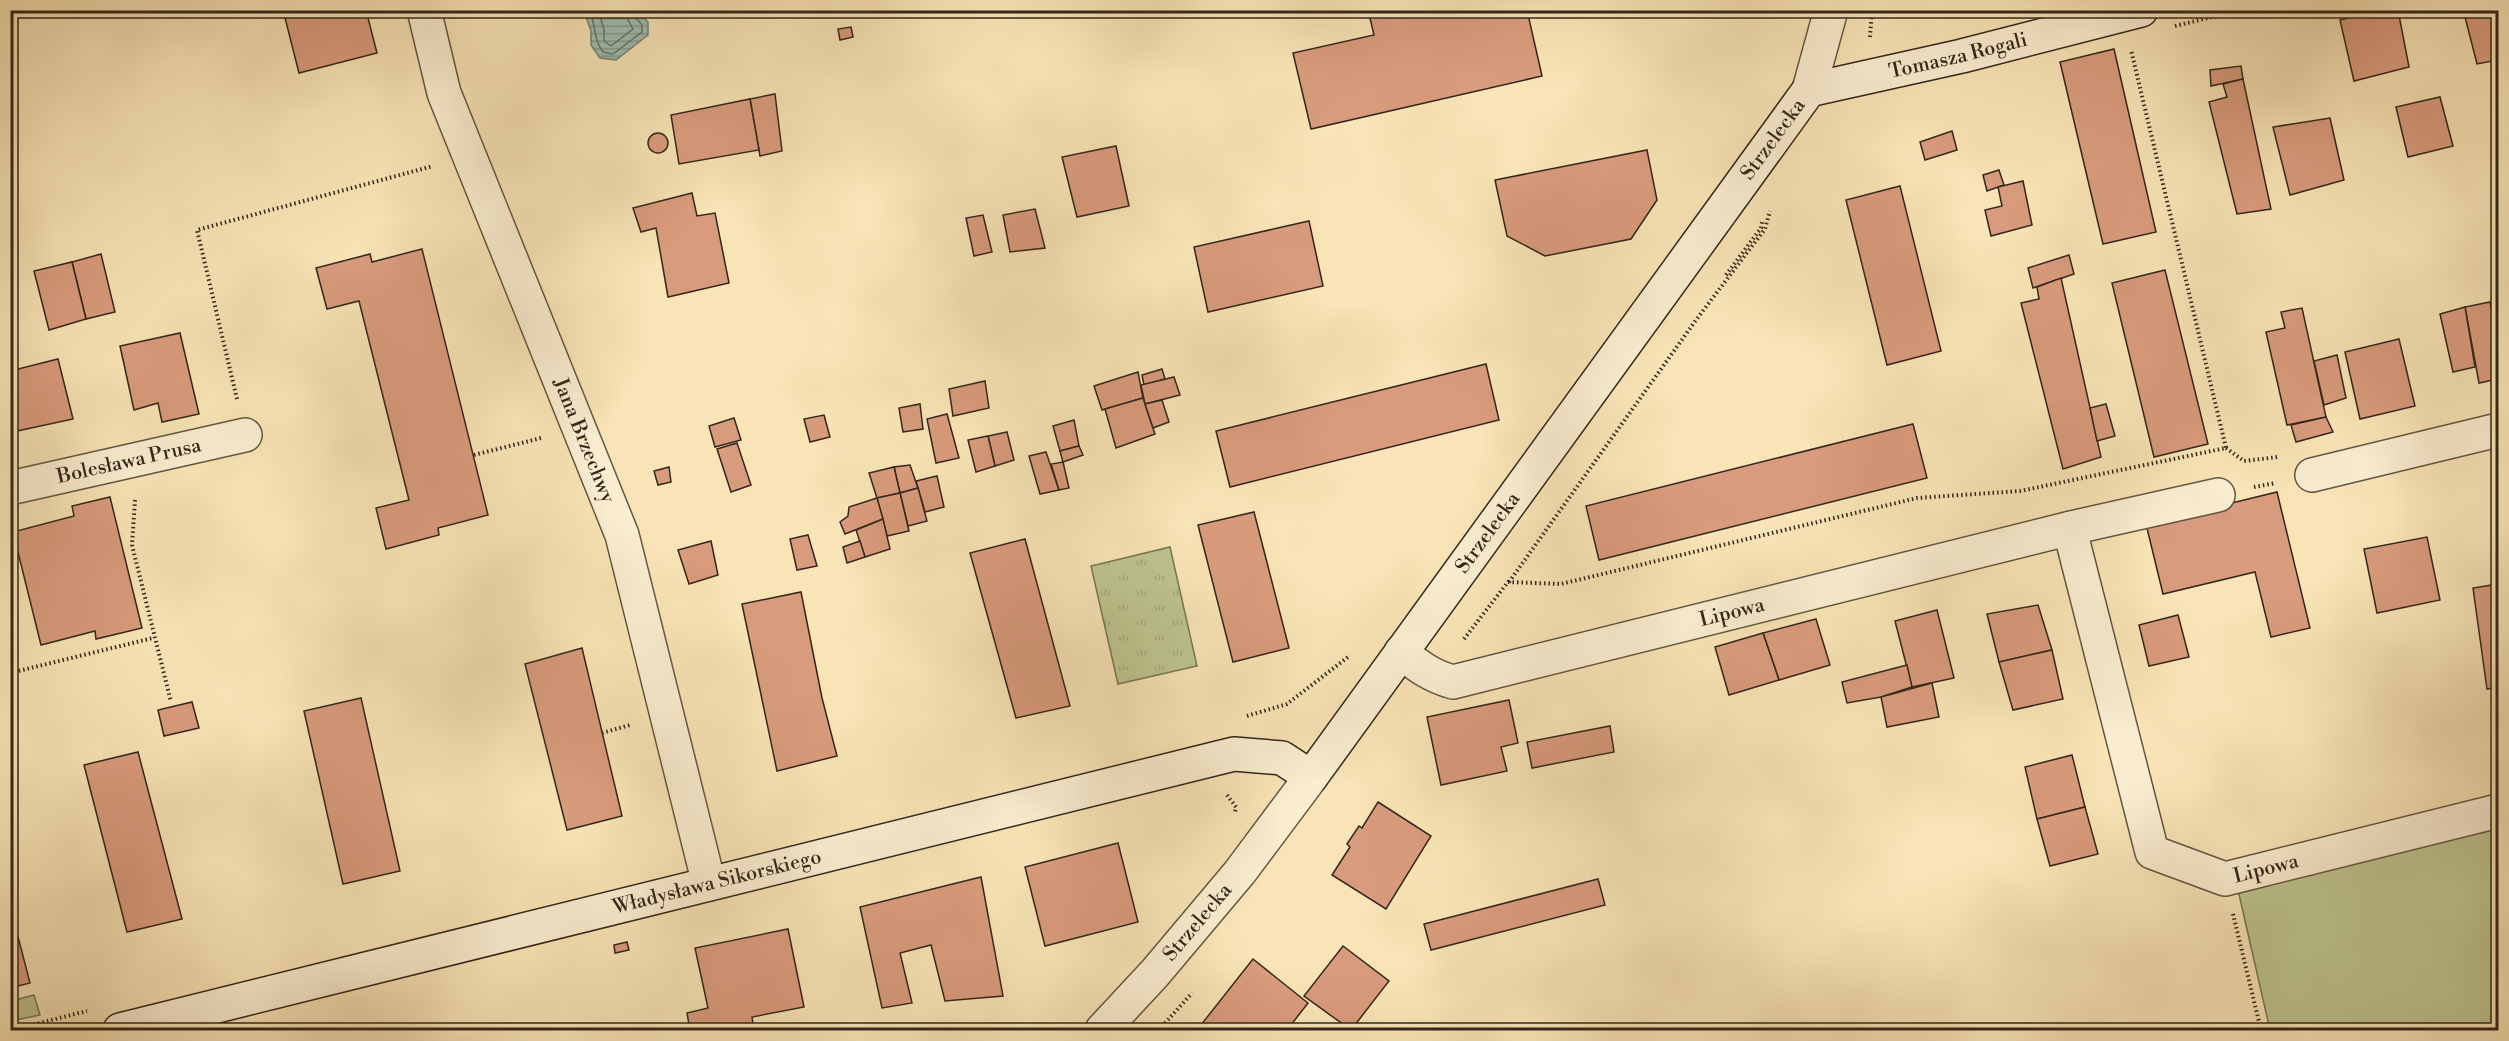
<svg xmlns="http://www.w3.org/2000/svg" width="2509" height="1041" viewBox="0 0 2509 1041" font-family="'Libre Bodoni',serif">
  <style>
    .grass { fill: #bdc48e; stroke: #787554; stroke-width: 1.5 }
    .park { fill: url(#park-tufts); stroke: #787554; stroke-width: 1.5 }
    .water { fill: url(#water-rules); stroke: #738174; stroke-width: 1.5 }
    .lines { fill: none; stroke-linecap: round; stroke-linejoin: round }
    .shore { stroke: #687265; stroke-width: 1.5 }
    .building { fill: #d99b7d; stroke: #33261a; stroke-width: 1.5 }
    .street-casing { stroke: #645641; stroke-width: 36 }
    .secondary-casing { stroke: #33261a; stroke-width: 36 }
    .path { stroke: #33261a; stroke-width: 4; stroke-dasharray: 1.5 3; stroke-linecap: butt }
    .street { stroke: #faedd0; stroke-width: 33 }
    .secondary { stroke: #faedd0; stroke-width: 33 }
    .labels { text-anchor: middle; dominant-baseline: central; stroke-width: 4.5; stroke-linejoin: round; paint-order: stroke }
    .street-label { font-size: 20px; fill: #33261a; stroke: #faedd0 }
  </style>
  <defs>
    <pattern id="park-tufts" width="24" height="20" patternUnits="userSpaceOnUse" patternTransform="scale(1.5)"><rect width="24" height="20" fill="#bdc48e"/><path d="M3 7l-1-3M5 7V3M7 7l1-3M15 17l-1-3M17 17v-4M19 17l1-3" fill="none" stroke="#a3a87a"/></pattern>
    <pattern id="water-rules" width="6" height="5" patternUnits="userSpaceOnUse" patternTransform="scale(1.5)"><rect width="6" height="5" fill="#9dbeb0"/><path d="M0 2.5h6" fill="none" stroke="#819a8e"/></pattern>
  </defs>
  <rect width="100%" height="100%" fill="#f8e4b6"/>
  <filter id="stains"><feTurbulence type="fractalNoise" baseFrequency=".00333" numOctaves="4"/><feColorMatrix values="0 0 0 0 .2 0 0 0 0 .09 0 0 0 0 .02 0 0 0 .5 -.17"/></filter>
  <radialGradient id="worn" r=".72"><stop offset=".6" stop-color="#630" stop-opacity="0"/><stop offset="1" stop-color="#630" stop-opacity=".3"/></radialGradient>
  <!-- grass -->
  <g class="grass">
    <path d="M2498 825V1030H2270L2238 890Z"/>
    <path d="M34 995 40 1015 11 1021V1001Z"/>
  </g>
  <!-- park -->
  <path class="park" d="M1170 547 1197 666 1118 684 1091 566Z"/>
  <!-- water -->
  <path class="water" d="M584 11H637L648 22V35L616 60 600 58 591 45V31Z"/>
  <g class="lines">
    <!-- shore -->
    <g class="shore">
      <path d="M590 10C595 24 594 41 603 52L613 54 642 32V25L634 16 633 10"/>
      <path d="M598 10 604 29V41L611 46 633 29 627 18 625 10"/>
    </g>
  </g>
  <!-- building -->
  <g class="building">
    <path d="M283 10H366L377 53 299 73Z"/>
    <path d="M1355 10H1527L1542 76 1311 129 1293 53 1374 35 1369 14 1356 17Z"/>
    <path d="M2379 10H2398L2409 67 2354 81 2340 20Z"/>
    <path d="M2476 10H2498V60L2477 64 2464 13Z"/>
    <path d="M851 27 853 37 840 40 838 29Z"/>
    <path d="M2114 49 2156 232 2103 244 2060 62Z"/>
    <path d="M2241 66 2243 79 2211 86 2210 70Z"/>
    <path d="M2243 79 2271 209 2237 214 2209 102 2227 97 2223 84Z"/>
    <path d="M775 94 782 151 760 156 750 99Z"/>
    <path d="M2440 97 2453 146 2408 157 2396 107Z"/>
    <path d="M750 99 759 150 679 164 671 115Z"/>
    <path d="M2330 118 2344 180 2290 195 2273 127Z"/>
    <path d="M1952 131 1957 150 1925 160 1920 142Z"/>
    <circle cx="658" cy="143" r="10"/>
    <path d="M1116 146 1129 206 1077 217 1062 157Z"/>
    <path d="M1647 150 1657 200 1631 239 1545 256 1507 236 1495 180Z"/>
    <path d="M1999 170 2004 185 1987 191 1983 175Z"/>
    <path d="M2023 181 2032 225 1991 236 1985 210 2002 206 1998 187Z"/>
    <path d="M1900 186 1941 351 1887 365 1846 200Z"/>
    <path d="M692 193 697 216 715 213 729 283 668 297 656 228 641 232 633 208Z"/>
    <path d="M1035 209 1045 248 1010 252 1003 215Z"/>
    <path d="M983 215 992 252 974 256 966 218Z"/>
    <path d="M1309 221 1323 286 1208 312 1194 247Z"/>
    <path d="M422 249 488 515 438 528 439 535 386 549 376 508 409 500 359 301 327 309 316 268 370 254 372 262Z"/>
    <path d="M101 254 115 312 86 319 72 262Z"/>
    <path d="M2069 255 2074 274 2033 288 2028 268Z"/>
    <path d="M72 262 86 319 49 330 34 271Z"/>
    <path d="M2165 270 2208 444 2154 457 2112 283Z"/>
    <path d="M2061 278 2101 457 2063 469 2021 303 2039 299 2037 287Z"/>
    <path d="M2490 302 2498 343V379L2479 383 2465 307Z"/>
    <path d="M2465 307 2475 367 2453 372 2440 314Z"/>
    <path d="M2302 308 2326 417 2287 425 2266 332 2285 328 2281 312Z"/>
    <path d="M180 333 199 414 162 422 158 403 134 410 120 346Z"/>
    <path d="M2399 339 2415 406 2360 419 2345 352Z"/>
    <path d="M2337 355 2346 398 2324 405 2314 361Z"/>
    <path d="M58 359 73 419 17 431 10 402V371Z"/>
    <path d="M1486 364 1499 420 1230 487 1216 431Z"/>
    <path d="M1162 369 1165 379 1144 385 1142 375Z"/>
    <path d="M1138 372 1143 398 1102 410 1094 386Z"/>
    <path d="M1174 377 1180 395 1145 404 1141 385Z"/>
    <path d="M985 381 989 408 953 416 949 389Z"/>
    <path d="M1143 398 1155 434 1116 448 1105 409Z"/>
    <path d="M1162 400 1169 422 1153 428 1145 404Z"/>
    <path d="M920 404 923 429 903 432 899 408Z"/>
    <path d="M2106 404 2115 436 2097 441 2090 408Z"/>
    <path d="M947 414 959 458 936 463 927 419Z"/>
    <path d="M824 415 830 437 810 442 804 419Z"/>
    <path d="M2326 417 2333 432 2296 442 2291 425Z"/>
    <path d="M734 418 741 440 715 447 709 426Z"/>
    <path d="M1074 420 1079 446 1060 451 1053 426Z"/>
    <path d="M1913 424 1927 478 1599 560 1586 506Z"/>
    <path d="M1007 432 1014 460 995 466 988 436Z"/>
    <path d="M988 436 995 466 976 472 968 440Z"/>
    <path d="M737 443 751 485 731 492 717 449Z"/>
    <path d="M1079 446 1083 455 1063 462 1060 451Z"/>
    <path d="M1046 452 1059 490 1040 494 1029 456Z"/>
    <path d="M1063 462 1069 488 1059 490 1051 464Z"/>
    <path d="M910 465 918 488 900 493 894 467Z"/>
    <path d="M669 467 671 482 658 485 654 471Z"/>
    <path d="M894 467 900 493 877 498 869 473Z"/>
    <path d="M937 476 944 507 925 512 916 481Z"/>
    <path d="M918 488 927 521 908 526 900 493Z"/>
    <path d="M2277 492 2310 628 2271 637 2255 572 2163 594 2146 524Z"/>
    <path d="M900 493 909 531 887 536 877 498Z"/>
    <path d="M110 497 142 628 96 639 95 631 41 645 13 532 74 516 72 506Z"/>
    <path d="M877 498 883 519 845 534 840 522 848 516 849 507Z"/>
    <path d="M1254 512 1289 648 1233 662 1198 525Z"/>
    <path d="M883 519 890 549 865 557 856 530Z"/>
    <path d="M808 535 817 566 797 570 790 539Z"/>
    <path d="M2427 537 2440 600 2377 613 2364 549Z"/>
    <path d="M1025 539 1070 706 1016 718 970 553Z"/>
    <path d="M711 541 718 575 689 584 678 550Z"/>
    <path d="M860 541 865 557 847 563 843 547Z"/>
    <path d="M2498 584V687L2487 689 2473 588Z"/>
    <path d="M801 592 822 698 837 756 777 771 742 604Z"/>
    <path d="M2038 605 2052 650 1999 662 1987 614Z"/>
    <path d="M1937 610 1954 678 1912 687 1895 621Z"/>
    <path d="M2178 615 2189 657 2149 666 2139 625Z"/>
    <path d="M1816 619 1830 665 1779 680 1763 633Z"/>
    <path d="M1763 633 1779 680 1729 695 1715 647Z"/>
    <path d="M582 648 622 816 567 830 525 664Z"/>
    <path d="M2052 650 2063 699 2013 710 1999 662Z"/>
    <path d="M1907 665 1912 687 1881 697 1847 703 1842 682Z"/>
    <path d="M1932 683 1939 717 1887 727 1881 697Z"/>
    <path d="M361 698 400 871 343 884 304 711Z"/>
    <path d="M1509 700 1518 743 1501 747 1507 771 1441 785 1427 717Z"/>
    <path d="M192 702 199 728 164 736 158 710Z"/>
    <path d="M1610 726 1614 752 1532 768 1527 742Z"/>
    <path d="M138 752 182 919 127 932 84 765Z"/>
    <path d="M2072 755 2085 807 2037 819 2025 767Z"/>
    <path d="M1378 802 1431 836 1386 909 1332 875 1350 847 1347 844 1359 826 1362 828Z"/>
    <path d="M2085 807 2098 854 2050 866 2037 819Z"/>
    <path d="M1118 843 1138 922 1045 946 1025 867Z"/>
    <path d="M981 877 1003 996 945 1001 931 945 900 953 912 1003 882 1008 860 907Z"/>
    <path d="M1598 879 1605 905 1431 950 1424 924Z"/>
    <path d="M15 925 30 983 10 988V926Z"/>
    <path d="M788 929 804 1007 752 1017 754 1030H690L687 1013 708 1008 695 948Z"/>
    <path d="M627 942 629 950 615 953 614 945Z"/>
    <path d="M1343 946 1389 981 1351 1030 1304 996Z"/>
    <path d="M1253 959 1308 1003 1287 1030H1197Z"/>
  </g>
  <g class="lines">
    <!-- street casing -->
    <g class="street-casing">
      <g id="street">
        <path id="s1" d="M424 10 444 93 622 535 709 884"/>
        <path d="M1809 90 1831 10"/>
        <path d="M2312 475 2498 430"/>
        <path id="s2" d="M10 488 245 435"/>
        <path id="s3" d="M2071 528 2074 546 2152 852 2225 879 2498 811"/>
        <path id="s4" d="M1401 652C1418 666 1431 676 1453 682L2071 528 2218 495"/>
        <path id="s5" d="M1102 1030 1155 973 1240 872 1311 777"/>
      </g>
    </g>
    <!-- secondary casing -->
    <g class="secondary-casing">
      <g id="secondary">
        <path id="s6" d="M120 1030 1234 754 1282 758 1311 777 1809 90 1962 56 2141 10"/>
      </g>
    </g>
    <!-- path -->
    <g class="path">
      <path d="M2175 26 2241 10"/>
      <path d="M1870 37 1872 10"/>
      <path d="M1726 275 1761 228 1762 222"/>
      <path d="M237 399 197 230 433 166"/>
      <path d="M2226 448 2244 461 2278 457"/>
      <path d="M474 455 541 438"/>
      <path d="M2254 487 2276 483"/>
      <path d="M135 500 132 545 171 702"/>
      <path d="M1509 582 1696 320 1765 229 1770 211"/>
      <path d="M1464 639 1508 582 1561 584 1917 498 2020 491 2226 448 2131 50"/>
      <path d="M10 673 153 638"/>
      <path d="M1247 716 1287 704 1348 657"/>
      <path d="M602 733 630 725"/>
      <path d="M1227 795 1236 807 1235 812"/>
      <path d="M2233 914 2261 1030"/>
      <path d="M12 1030 87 1011"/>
      <path d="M1159 1030 1192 993"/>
    </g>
    <!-- street -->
    <use href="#street" class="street"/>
    <!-- secondary -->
    <use href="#secondary" class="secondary"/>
  </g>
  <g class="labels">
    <!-- street labels -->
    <g class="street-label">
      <text stroke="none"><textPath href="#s6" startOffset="2232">Tomasza Rogali</textPath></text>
      <text stroke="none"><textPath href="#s6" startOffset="2018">Strzelecka</textPath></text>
      <text stroke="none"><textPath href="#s1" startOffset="460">Jana Brzechwy</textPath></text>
      <text stroke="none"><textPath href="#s2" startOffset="122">Bolesława Prusa</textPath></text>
      <text stroke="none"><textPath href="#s6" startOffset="1532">Strzelecka</textPath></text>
      <text stroke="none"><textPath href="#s4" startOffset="348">Lipowa</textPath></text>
      <text stroke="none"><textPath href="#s3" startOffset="454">Lipowa</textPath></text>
      <text stroke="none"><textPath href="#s6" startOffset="615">Władysława Sikorskiego</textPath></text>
      <text stroke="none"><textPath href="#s5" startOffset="144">Strzelecka</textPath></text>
    </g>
  </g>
  <!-- margin -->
  <rect width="2509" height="1041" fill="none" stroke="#f8e4b6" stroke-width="36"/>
  <rect x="12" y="12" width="2485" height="1017" fill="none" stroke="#33261a" stroke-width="3"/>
  <rect x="18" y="18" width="2473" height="1005" fill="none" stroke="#33261a" stroke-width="1.5"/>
  <rect width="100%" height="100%" filter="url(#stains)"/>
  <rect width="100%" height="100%" fill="url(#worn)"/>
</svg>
